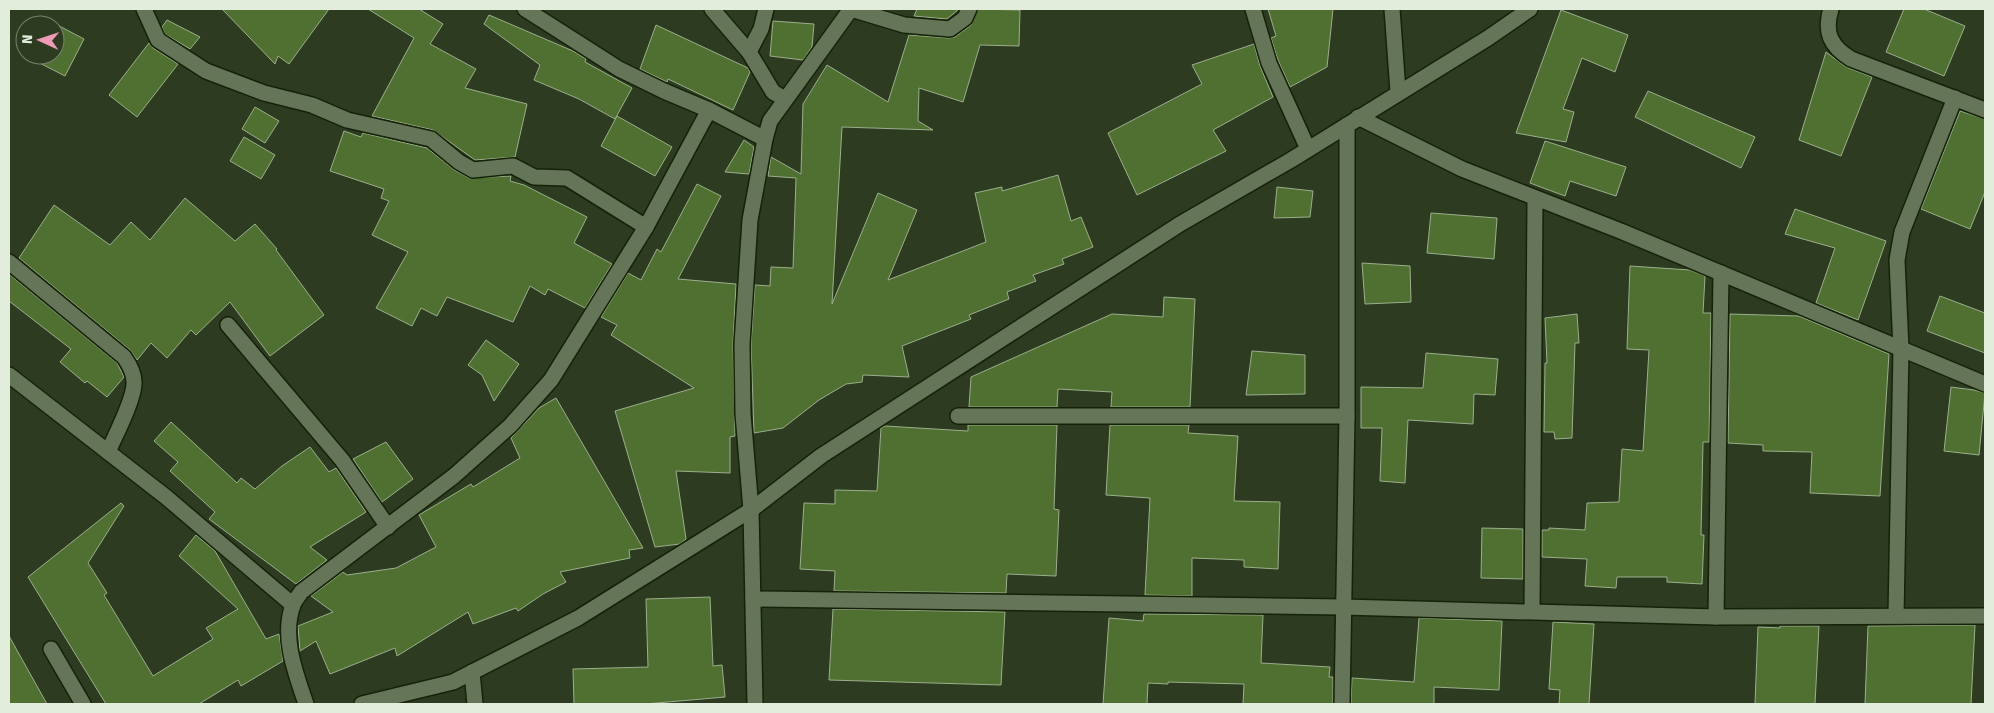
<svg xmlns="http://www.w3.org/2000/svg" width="1994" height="713" viewBox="0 0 1994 713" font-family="'Fira Sans',sans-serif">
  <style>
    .building { fill: #4f7030; stroke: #9caf8e }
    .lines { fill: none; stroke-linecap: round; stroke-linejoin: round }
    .minor-casing { stroke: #152208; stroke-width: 18 }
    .minor { stroke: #657658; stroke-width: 15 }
  </style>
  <rect width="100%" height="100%" fill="#2d3c20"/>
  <!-- building -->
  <g class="building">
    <path d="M222 9H329L289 64 278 56 275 64Z"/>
    <path d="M368 9H419L443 24 430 44 476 69 465 88 527 104 515 157 475 160 433 130 372 116 414 38Z"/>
    <path d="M917 9H959L947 19 914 16Z"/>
    <path d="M978 9 1020 10 1019 46 980 45 963 102 919 88 918 121 933 130 842 127 832 304 878 193 917 210 888 280 986 242 975 193 1002 187V191L1058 175 1071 221 1081 217 1093 247 1062 259 1064 264 1033 275 1036 281 1007 292 1009 299 969 315 971 319 902 346 909 377 863 375 862 382 846 384 819 400 783 428 754 433 751 344 755 285 770 286 771 267 793 268 796 178 768 176 771 157 801 174 803 104 827 65 888 102 909 35 949 38 955 37 971 25Z"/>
    <path d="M1268 9H1333L1327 67 1290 87 1278 60 1271 38 1276 36Z"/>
    <path d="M1904 9H1924L1965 26 1944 76 1886 52Z"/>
    <path d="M1561 10 1628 35 1615 72 1582 58 1563 109 1574 112 1566 142 1516 133Z"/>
    <path d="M489 15 573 51 586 59 585 62 632 88 615 119 579 99 534 80 540 65 484 24Z"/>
    <path d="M46 19 84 39 65 76 26 56 55 55V25H42Z"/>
    <path d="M167 20 200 37 190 49 165 34 162 27Z"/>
    <path d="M773 21 814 24 812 47 803 60 770 56Z"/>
    <path d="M656 25 748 68 750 72 733 110 668 79 667 82 640 69Z"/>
    <path d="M149 43 153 48 178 64 137 117 109 95Z"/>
    <path d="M1254 44 1260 66 1273 97 1213 130 1226 151 1137 195 1108 133 1202 84 1192 65Z"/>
    <path d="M1826 52 1846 67 1872 77 1841 156 1799 140Z"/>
    <path d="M1648 91 1755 137 1741 168 1635 117Z"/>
    <path d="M255 107 279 121 265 143 242 129Z"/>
    <path d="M1960 111 1985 119V192L1970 229 1921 209Z"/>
    <path d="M617 116 672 147 655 176 601 146Z"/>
    <path d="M344 131 361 137 363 133 427 148 453 169 469 178 511 176 510 181 524 185 587 217 574 243 612 264 585 308 548 289 545 295 530 286 513 322 447 297 437 316 421 308 412 326 376 308 408 252 372 235 389 201 381 198 384 189 330 171Z"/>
    <path d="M244 137 275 155 261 179 230 161Z"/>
    <path d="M744 140 754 147 749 174 725 172Z"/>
    <path d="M1545 141 1626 167 1616 196 1570 181 1565 196 1530 183Z"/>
    <path d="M697 184 721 196 678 279 736 284 733 344 735 436 730 437V473L676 471 686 539 680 544 655 547 615 411 694 388 611 335 617 325 601 317 628 273 641 280 657 249 661 252Z"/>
    <path d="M1277 187 1313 191 1310 217 1274 218Z"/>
    <path d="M185 198 235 241 255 224 277 249 276 250 324 315 270 356 230 302 196 335 191 330 167 358 151 343 137 360 130 350 19 258 54 205 110 245 131 222 150 240Z"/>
    <path d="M1795 209 1886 241 1858 320 1816 303 1835 248 1785 234Z"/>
    <path d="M1431 213 1497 218 1494 259 1427 253Z"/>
    <path d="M1362 263 1410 266 1411 302 1365 304Z"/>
    <path d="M1630 266 1690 270 1705 276 1703 313H1711L1709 442H1703L1701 535H1704L1702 584 1667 582V577H1617L1616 588 1585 586 1587 559 1542 557V530H1549V528L1585 530 1587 503 1619 502 1622 449 1643 451 1649 350 1627 349Z"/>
    <path d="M9 274 117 363 124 377 107 397 87 381 85 383 60 362 71 349 9 301Z"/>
    <path d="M1940 296 1985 313V353L1927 331Z"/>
    <path d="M1164 297 1195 299 1190 407H1111L1112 392 1058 389 1057 407H969L971 377 1112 314 1163 317Z"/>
    <path d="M1577 314 1579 343H1575L1572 438 1555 439 1554 432H1544L1545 363H1547L1545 318Z"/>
    <path d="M1730 314 1799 316 1889 354 1880 496 1810 493 1812 452 1763 451V445L1728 443Z"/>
    <path d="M486 340 519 364 494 401 482 375 468 365Z"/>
    <path d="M1252 351 1305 355V394L1246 395Z"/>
    <path d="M1426 353 1498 359 1495 395 1474 394 1473 424 1408 420 1405 483 1380 481 1382 428H1361V387L1423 388Z"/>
    <path d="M1951 387 1974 390 1985 393 1979 455 1944 451Z"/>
    <path d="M556 398 643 548 629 550 630 558 560 572 566 582 543 594 518 611 516 608 473 624 468 612 397 656 395 648 330 674 316 641 300 651 298 626 333 612 311 596 343 572 347 575 396 568 436 547 419 515 471 484 473 487 520 458 511 438 539 408Z"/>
    <path d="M171 422 237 483 241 478 255 489 282 466 310 447 329 472 336 468 366 512 310 547 327 560 296 584 209 519 215 512 170 471 178 462 154 441Z"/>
    <path d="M968 425H1057L1054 509 1059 510 1056 576 1007 574 1006 593 834 591 835 571 800 569 804 503 835 504V490L877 491 881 428 885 426 968 431Z"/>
    <path d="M1110 425H1189L1188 433 1238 436 1234 501 1280 502 1278 569 1244 567V560L1192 558V596L1145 595 1150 498 1106 495Z"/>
    <path d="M386 442 413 479 382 502 353 459Z"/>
    <path d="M121 503 124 506 88 563 107 593 104 595 153 676 213 639 206 628 238 609 179 556 196 535 215 551 266 639 279 634 283 661 241 686 238 680 199 704H106L28 577Z"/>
    <path d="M1482 528 1523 529V579L1481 578Z"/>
    <path d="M710 597 713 666 722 665 725 697 645 704H574L573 669 648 667 646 599Z"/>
    <path d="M833 609 1005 612 1001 685 829 680Z"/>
    <path d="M1144 614 1263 615 1261 663 1330 667 1329 677H1333V704H1243L1244 684 1168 682V684L1148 683 1147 704H1103L1109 618 1143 621Z"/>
    <path d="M1419 618 1502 621 1499 690 1434 687V704H1351L1352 678 1414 682Z"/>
    <path d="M1553 622 1594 624 1589 704H1559L1560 690 1549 689Z"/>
    <path d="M1975 625 1971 704H1865L1868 626Z"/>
    <path d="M1780 626H1819L1815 704H1755L1758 627 1780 628Z"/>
    <path d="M9 636 47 704H9Z"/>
  </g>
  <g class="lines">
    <!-- minor casing -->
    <g class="minor-casing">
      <g id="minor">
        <path d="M144 9 158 40 206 71 264 93 312 105 347 120 431 139 459 162 473 170 513 166 534 177 567 178 646 227"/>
        <path d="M525 9 619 69 664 91 709 110 765 139"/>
        <path d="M712 9 749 52 773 92 785 99"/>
        <path d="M851 9 904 25 950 29 965 18 969 9"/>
        <path d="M1253 9 1269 63 1308 149"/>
        <path d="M1392 9 1398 92"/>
        <path d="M1831 9C1824 32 1830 46 1851 59L1985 110"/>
        <path d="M749 52 761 29 766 9"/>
        <path d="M1358 117 1462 169 1623 232 1985 384"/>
        <path d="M9 262 124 357C129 364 134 372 134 382 135 398 115 436 108 452"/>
        <path d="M228 325 342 460 388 527"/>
        <path d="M9 375 166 497 293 605"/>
        <path d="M958 416H1347"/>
        <path d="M753 599 1343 607 1716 617 1985 616"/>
        <path d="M1532 611 1535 198"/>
        <path d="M1896 616 1901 349 1897 260 1902 232 1955 98"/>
        <path d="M1716 617 1721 273"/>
        <path d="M51 649 83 704"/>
        <path d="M472 672 475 704"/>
        <path d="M306 704C296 674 281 637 293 605 294 601 299 596 301 592L454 476 510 426 551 380 646 227 709 110"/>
        <path d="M362 704 453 682 578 618 751 510 821 456 1180 224 1291 160 1488 38 1530 9"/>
        <path d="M755 704 751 510 743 414 742 344 750 220 765 139 770 121 851 9"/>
        <path d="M1342 704 1347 416V125"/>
      </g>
    </g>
    <!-- minor -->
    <use href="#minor" class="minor"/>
  </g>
  <!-- border -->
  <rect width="1994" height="713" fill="none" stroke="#e3eddc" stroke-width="20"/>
  <!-- north arrow -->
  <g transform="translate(40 40) rotate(273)"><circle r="24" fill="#2d3c20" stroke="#76836b"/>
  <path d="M0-4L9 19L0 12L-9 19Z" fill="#f09ab6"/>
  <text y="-8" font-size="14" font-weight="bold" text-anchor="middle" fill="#e3eddc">N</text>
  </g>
</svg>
